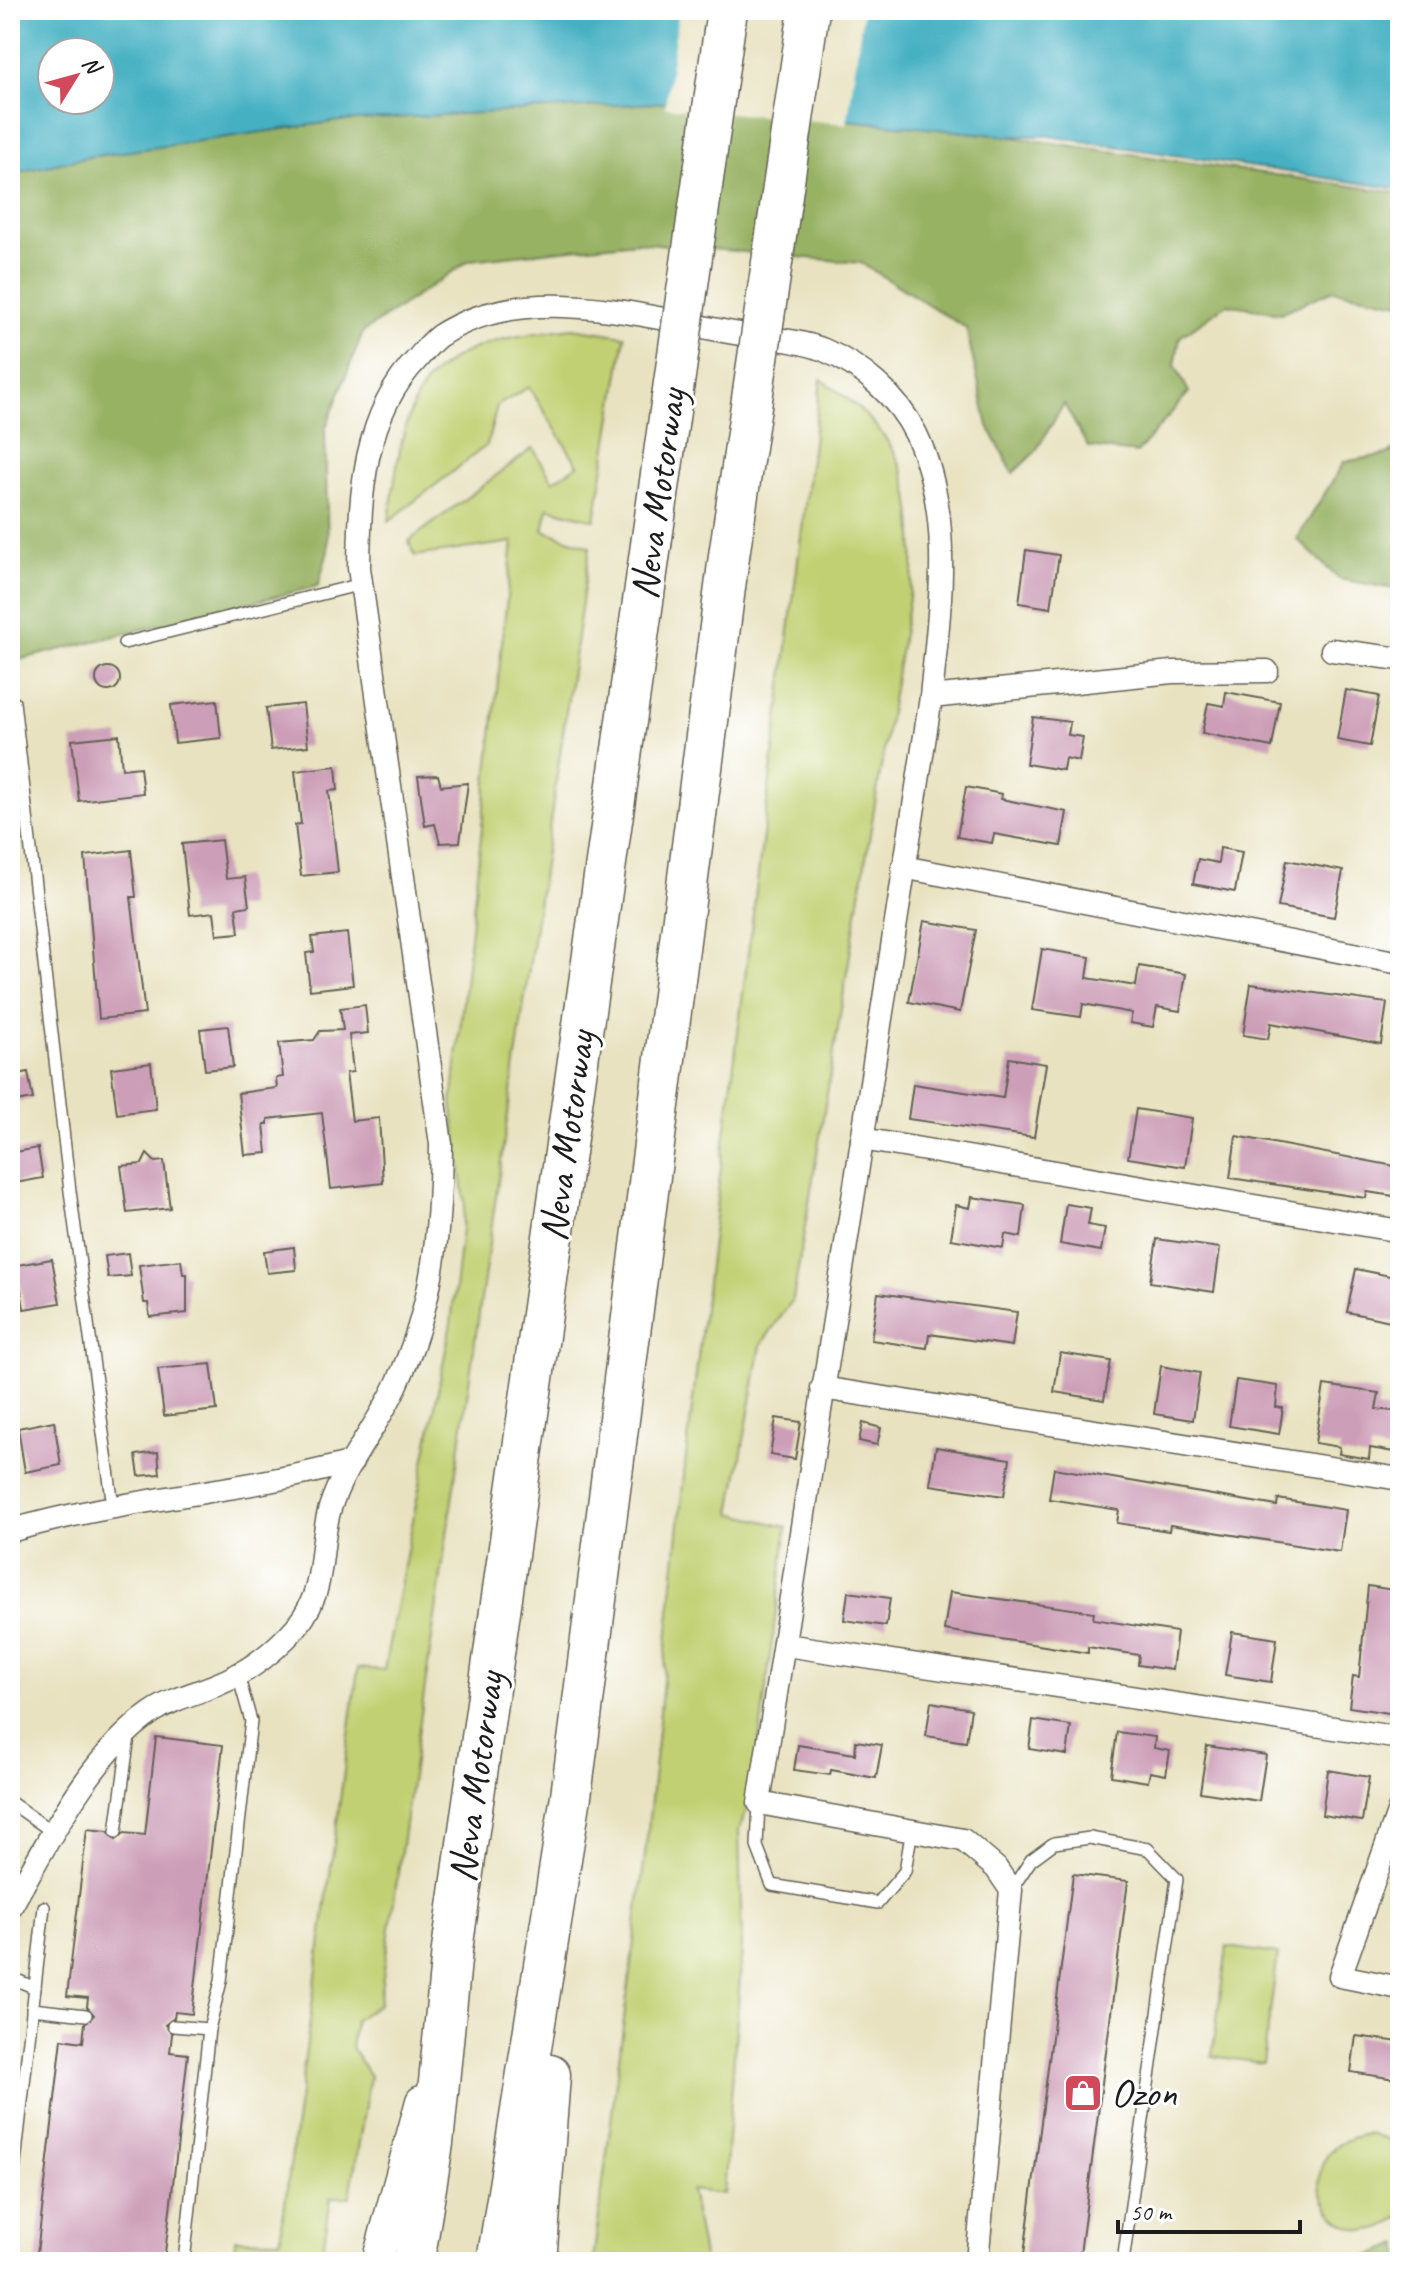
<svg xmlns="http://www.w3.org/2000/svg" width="1410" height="2272" viewBox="0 0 1410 2272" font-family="Caveat,sans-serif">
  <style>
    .green { fill: #c1d072; stroke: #6e7647; stroke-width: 2 }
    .forest { fill: #98b264; stroke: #5a6740; stroke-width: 2 }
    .water { fill: #44b0c2; stroke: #30666f; stroke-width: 2; fill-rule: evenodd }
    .pier { fill: #e8e2c0 }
    .building { fill: #cc9eb7 }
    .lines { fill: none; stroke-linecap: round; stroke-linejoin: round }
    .lane-casing { stroke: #636155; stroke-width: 14 }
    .street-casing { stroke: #636155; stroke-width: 25 }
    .secondary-casing { stroke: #636155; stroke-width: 33 }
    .highway-casing { stroke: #636155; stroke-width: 43 }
    .lane { stroke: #fff; stroke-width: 11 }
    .street { stroke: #fff; stroke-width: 22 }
    .secondary { stroke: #fff; stroke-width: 30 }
    .highway { stroke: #fff; stroke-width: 40 }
    .highway-bridge-casing { stroke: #636155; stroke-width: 43; stroke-linecap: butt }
    .highway-bridge { stroke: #fff; stroke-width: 40 }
    .labels { text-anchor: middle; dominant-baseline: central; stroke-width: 6; stroke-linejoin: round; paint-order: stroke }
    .street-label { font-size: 40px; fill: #1c1c1c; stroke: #fff }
    .poi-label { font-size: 40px; fill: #1c1c1c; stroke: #fff; text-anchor: start }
  </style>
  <rect width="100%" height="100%" fill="#fff"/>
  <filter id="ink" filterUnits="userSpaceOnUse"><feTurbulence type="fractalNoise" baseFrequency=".0125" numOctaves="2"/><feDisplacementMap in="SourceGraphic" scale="16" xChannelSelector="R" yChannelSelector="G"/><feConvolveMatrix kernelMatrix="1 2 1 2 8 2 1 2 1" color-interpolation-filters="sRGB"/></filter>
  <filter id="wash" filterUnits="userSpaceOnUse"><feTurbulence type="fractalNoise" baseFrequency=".006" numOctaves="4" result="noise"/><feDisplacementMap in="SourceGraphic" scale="32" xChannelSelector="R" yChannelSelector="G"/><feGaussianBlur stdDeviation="1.8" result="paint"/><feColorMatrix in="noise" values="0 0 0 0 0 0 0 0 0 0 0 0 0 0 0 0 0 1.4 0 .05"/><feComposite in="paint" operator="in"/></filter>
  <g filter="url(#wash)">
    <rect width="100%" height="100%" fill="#e8e2c0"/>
    <!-- green -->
    <g class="green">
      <path d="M573 328 625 336 595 520 548 508 543 530 590 547 379 2004 355 2020 351 2047 370 2076 350 2197H331L321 2262H234L235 2239 280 2240 358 1668 384 1670 451 1323 465 1203 452 1103 513 542 415 556 409 541 533 448 553 481 578 465 529 387 497 406 487 445 389 521C395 479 401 411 429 379 464 340 525 334 573 328Z"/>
      <path d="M821 379C902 435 916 477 913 574L793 1299 761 1345 731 1513 787 1527 752 1795 739 1830 742 1948 724 2194 691 2190 704 2262H593L647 1839 684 1474 722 1158Z"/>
      <path d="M1227 1947 1278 1954 1263 2063 1212 2056Z"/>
      <path d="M1368 2134 1385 2138 1400 2147V2216C1337 2271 1273 2149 1368 2134Z"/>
    </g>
    <!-- forest -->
    <g class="forest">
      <path d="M671 102 1005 136 1400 193V303L1333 290 1281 313 1227 304 1180 337 1175 365 1189 392 1137 453 1088 447 1064 404 1035 452 1013 473 988 426 966 328 861 263 636 242 470 260 363 332 325 430 328 551 318 586 10 662V174L88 157 339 121Z"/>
      <path d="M1400 445V590L1339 579 1297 539 1344 462 1388 454Z"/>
      <path d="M1400 2244V2262H1352Z"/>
    </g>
    <!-- water -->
    <path class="water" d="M10 10H1400V189L1048 136H1005L671 102 339 121 88 157 10 174ZM52 52H100V100H52Z"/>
    <!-- pier -->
    <path class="pier" d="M679 10H863L847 124 665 107Z"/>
    <g id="blocks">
      <!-- building -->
      <g class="building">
        <path d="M1026 550 1059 555 1051 608 1019 603Z"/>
        <circle cx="108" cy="679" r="12"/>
        <path d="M1346 690 1379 696 1370 746 1337 740Z"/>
        <path d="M1226 692 1280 702 1272 747 1202 733 1208 703 1224 706Z"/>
        <path d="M217 700 221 738 175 743 171 705Z"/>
        <path d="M303 704 308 746 271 750 266 708Z"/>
        <path d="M1033 717 1070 722 1068 735 1083 737 1079 761 1065 758 1063 770 1026 764Z"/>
        <path d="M119 735 122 769 140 767 143 793 79 801 72 740Z"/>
        <path d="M336 766 338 790 329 791 338 872 301 876 295 825 301 824 295 771Z"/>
        <path d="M438 775 441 786 468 783 460 842 440 843 435 824 425 826 418 776Z"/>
        <path d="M966 787 1002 794 1001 799 1067 812 1061 846 994 834 992 843 957 837Z"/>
        <path d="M221 840 226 879 245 877 249 906 236 908 239 933 217 935 214 912 190 915 182 844Z"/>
        <path d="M1220 848 1242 852 1235 892 1193 884 1198 859 1218 863Z"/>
        <path d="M131 850 136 897H131L145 1014 99 1019 85 856Z"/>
        <path d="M1287 860 1343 871 1334 917 1278 907Z"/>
        <path d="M924 921 976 930 960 1012 909 1002Z"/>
        <path d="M347 933 353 985 310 990 306 953 314 952 312 937Z"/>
        <path d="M1042 949 1090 957 1087 978 1136 986 1139 966 1186 974 1180 1011 1157 1007 1153 1027 1130 1023 1132 1013 1083 1004 1081 1017 1032 1010Z"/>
        <path d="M1251 984 1387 1003 1381 1044 1271 1023 1268 1039 1243 1035Z"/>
        <path d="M365 1005 368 1033 349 1035 353 1072 346 1073 352 1121 379 1118 383 1183 331 1189 322 1113 268 1119V1124H264L267 1153 245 1155 238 1093 277 1088 276 1078 283 1077 279 1043 314 1040 320 1031 343 1030 340 1008Z"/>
        <path d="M228 1026 233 1067 205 1070 200 1029Z"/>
        <path d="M1009 1058 1046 1064 1034 1137 908 1119 913 1084 1003 1098Z"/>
        <path d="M151 1063 156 1109 117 1114 111 1068Z"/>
        <path d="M28 1072 33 1099 10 1103V1076Z"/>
        <path d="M1136 1109 1192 1118 1185 1167 1128 1158Z"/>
        <path d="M1236 1136 1400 1167V1197L1367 1192 1366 1198 1230 1178Z"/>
        <path d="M38 1148 43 1178 10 1184V1153Z"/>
        <path d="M147 1154 155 1162 164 1161 170 1208 127 1213 121 1166 142 1164Z"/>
        <path d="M972 1197 1025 1205 1021 1237 1005 1234 1003 1248 951 1239 956 1205 970 1208Z"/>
        <path d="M1066 1204 1091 1208 1088 1225 1105 1228 1101 1251 1060 1244Z"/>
        <path d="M1157 1239 1220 1248 1214 1292 1150 1282Z"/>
        <path d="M294 1247 296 1270 267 1273 264 1251Z"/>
        <path d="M128 1253 131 1276 108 1278 105 1256Z"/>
        <path d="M52 1259 60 1303 24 1309 17 1265Z"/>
        <path d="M181 1260 183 1274H187V1313L150 1317 148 1303H144L139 1265Z"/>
        <path d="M1356 1269 1400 1278V1323L1347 1312Z"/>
        <path d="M878 1293 1017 1312 1012 1346 929 1334 927 1348 871 1340Z"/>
        <path d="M1060 1353 1111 1361 1104 1400 1054 1392Z"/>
        <path d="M211 1364 217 1410 164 1416 158 1369Z"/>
        <path d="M1161 1366 1200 1373 1193 1420 1154 1414Z"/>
        <path d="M1236 1380 1278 1386 1276 1407 1283 1408 1279 1434 1229 1426Z"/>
        <path d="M1324 1385 1379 1393 1376 1409 1400 1412V1453L1370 1448 1369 1459 1339 1454 1340 1447 1315 1443Z"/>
        <path d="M776 1418 801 1422 795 1459 770 1455Z"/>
        <path d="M54 1421 61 1465 25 1472 18 1428Z"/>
        <path d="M863 1423 881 1428 877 1445 859 1441Z"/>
        <path d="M936 1447 1010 1459 1004 1496 930 1485Z"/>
        <path d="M158 1452 160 1474 139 1476 136 1455Z"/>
        <path d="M1054 1468 1277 1506 1278 1499 1346 1510 1340 1552 1170 1525 1169 1531 1117 1523 1119 1510 1049 1499Z"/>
        <path d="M1368 1586 1400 1591V1686L1396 1714 1349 1707 1353 1676 1359 1677Z"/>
        <path d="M848 1592 890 1598 886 1626 844 1620Z"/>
        <path d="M950 1592 1094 1612 1093 1619 1177 1632 1172 1670 1138 1665 1139 1655 1088 1647V1653L944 1630Z"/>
        <path d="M1232 1632 1277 1639 1271 1682 1225 1675Z"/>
        <path d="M931 1702 971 1709 966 1742 926 1736Z"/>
        <path d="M1033 1720 1071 1726 1067 1755 1029 1749Z"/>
        <path d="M1117 1732 1155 1737 1154 1748 1170 1751 1166 1775 1150 1772 1148 1782 1111 1776Z"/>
        <path d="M156 1737 223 1745 192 2014 175 2012 174 2018 165 2025 172 2034 170 2052 188 2054 164 2262H36L62 2039 83 2042 85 2023 94 2015 87 2007 88 1998 67 1996 87 1829 108 1831 116 1840 124 1833 145 1835Z"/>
        <path d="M856 1741 882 1745 876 1778 831 1770 830 1775 794 1770 798 1745 855 1754Z"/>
        <path d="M1207 1746 1266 1755 1259 1801 1200 1792Z"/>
        <path d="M1328 1770 1369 1777 1362 1821 1322 1815Z"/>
        <path d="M1073 1874 1128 1881 1079 2262H1023Z"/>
        <path d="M1356 2036 1400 2042 1395 2079 1351 2072Z"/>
      </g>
    </g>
  </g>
  <g filter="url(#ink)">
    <use href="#blocks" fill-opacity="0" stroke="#636155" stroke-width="2"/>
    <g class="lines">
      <!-- lane casing -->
      <g class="lane-casing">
        <g id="lane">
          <path d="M124 643 362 584"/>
          <path d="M14 702 70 1191 113 1506"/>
          <path d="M10 1802 54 1833"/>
          <path d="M759 1803 757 1846 772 1885 878 1903 905 1871 912 1829"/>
          <path d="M116 1832 129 1736"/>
          <path d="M1011 1890 1031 1860 1054 1843 1090 1838 1148 1849 1177 1879 1123 2262"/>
          <path d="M10 1977 35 1988"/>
          <path d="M32 2009 86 2015"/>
          <path d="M173 2026 209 2029"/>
          <path d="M10 2207 44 1907"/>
          <path d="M184 2262 209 2029 221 1981 251 1721 238 1675"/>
        </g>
      </g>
      <!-- street casing -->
      <g class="street-casing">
        <g id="street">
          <path d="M1332 650 1400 659"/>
          <path d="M931 697 1172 672 1267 671"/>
          <path d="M903 867 1400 963"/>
          <path d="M862 1139 1400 1231"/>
          <path d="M822 1388 1400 1479"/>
          <path d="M10 1531C122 1498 240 1493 352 1462"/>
          <path d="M786 1645 1400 1738"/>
          <path d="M1400 1807 1340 1976 1400 1988"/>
          <path d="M10 1908C47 1844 89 1756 151 1713 179 1694 211 1691 239 1674 256 1665 273 1651 287 1637 330 1595 316 1557 330 1508 344 1464 377 1427 396 1386 434 1306 440 1231 441 1144L359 568C360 493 363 415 418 358 424 351 431 342 439 336 524 280 642 316 734 333 762 338 797 339 824 350 862 366 898 397 916 434 955 516 939 611 931 697L759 1803 963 1840 996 1868 1011 1890 977 2262"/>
        </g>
      </g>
      <!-- secondary casing -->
      <g class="secondary-casing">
        <path id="secondary" d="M377 2262 421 2101"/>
      </g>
      <!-- highway casing -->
      <g class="highway-casing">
        <g id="highway">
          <path d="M414 2262 433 2143 452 1950 651 545"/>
          <path d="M497 2262 571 1796 729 556"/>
          <path d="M536 2262 550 2075"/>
        </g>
      </g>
      <!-- lane -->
      <use href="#lane" class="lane"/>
      <!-- street -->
      <use href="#street" class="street"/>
      <!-- secondary -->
      <use href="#secondary" class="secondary"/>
      <!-- highway -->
      <use href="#highway" class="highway"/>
      <!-- highway-bridge casing -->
      <g class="highway-bridge-casing">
        <g id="highway-bridge">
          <path d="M651 545 727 10"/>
          <path d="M729 556 809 10"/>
        </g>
      </g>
      <!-- highway-bridge -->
      <use href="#highway-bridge" class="highway-bridge"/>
    </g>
  </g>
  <!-- icons -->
  <defs>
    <g id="shop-square" transform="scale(2)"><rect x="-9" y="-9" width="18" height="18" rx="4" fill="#d1495b" stroke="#fff"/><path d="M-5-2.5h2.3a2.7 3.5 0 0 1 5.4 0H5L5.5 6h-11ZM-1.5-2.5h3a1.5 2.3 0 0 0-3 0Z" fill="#fff"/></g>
  </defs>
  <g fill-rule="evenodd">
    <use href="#shop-square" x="1083" y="2093"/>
  </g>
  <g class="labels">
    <!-- street labels -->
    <g class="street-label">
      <text transform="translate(658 494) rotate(-82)">Neva Motorway</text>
      <text transform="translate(567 1136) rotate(-82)">Neva Motorway</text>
      <text transform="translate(476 1777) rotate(-82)">Neva Motorway</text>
    </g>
    <!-- poi labels -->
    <g class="poi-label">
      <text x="1111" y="2093">Ozon</text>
    </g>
  </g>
  <!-- margin -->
  <rect width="1410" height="2272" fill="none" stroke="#fff" stroke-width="40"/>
  <!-- north arrow -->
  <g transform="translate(76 76) rotate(53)"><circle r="38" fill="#ffffff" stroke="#a4a4a4" stroke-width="2"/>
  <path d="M0-6L14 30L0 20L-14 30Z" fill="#d1495b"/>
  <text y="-12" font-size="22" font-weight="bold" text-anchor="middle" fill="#1c1c1c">N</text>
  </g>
  <!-- scale -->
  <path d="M1118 2220v12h182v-12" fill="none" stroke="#1c1c1c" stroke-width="4"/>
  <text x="1130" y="2220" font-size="24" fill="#1c1c1c" stroke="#ffffff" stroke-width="6" paint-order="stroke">50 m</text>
</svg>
